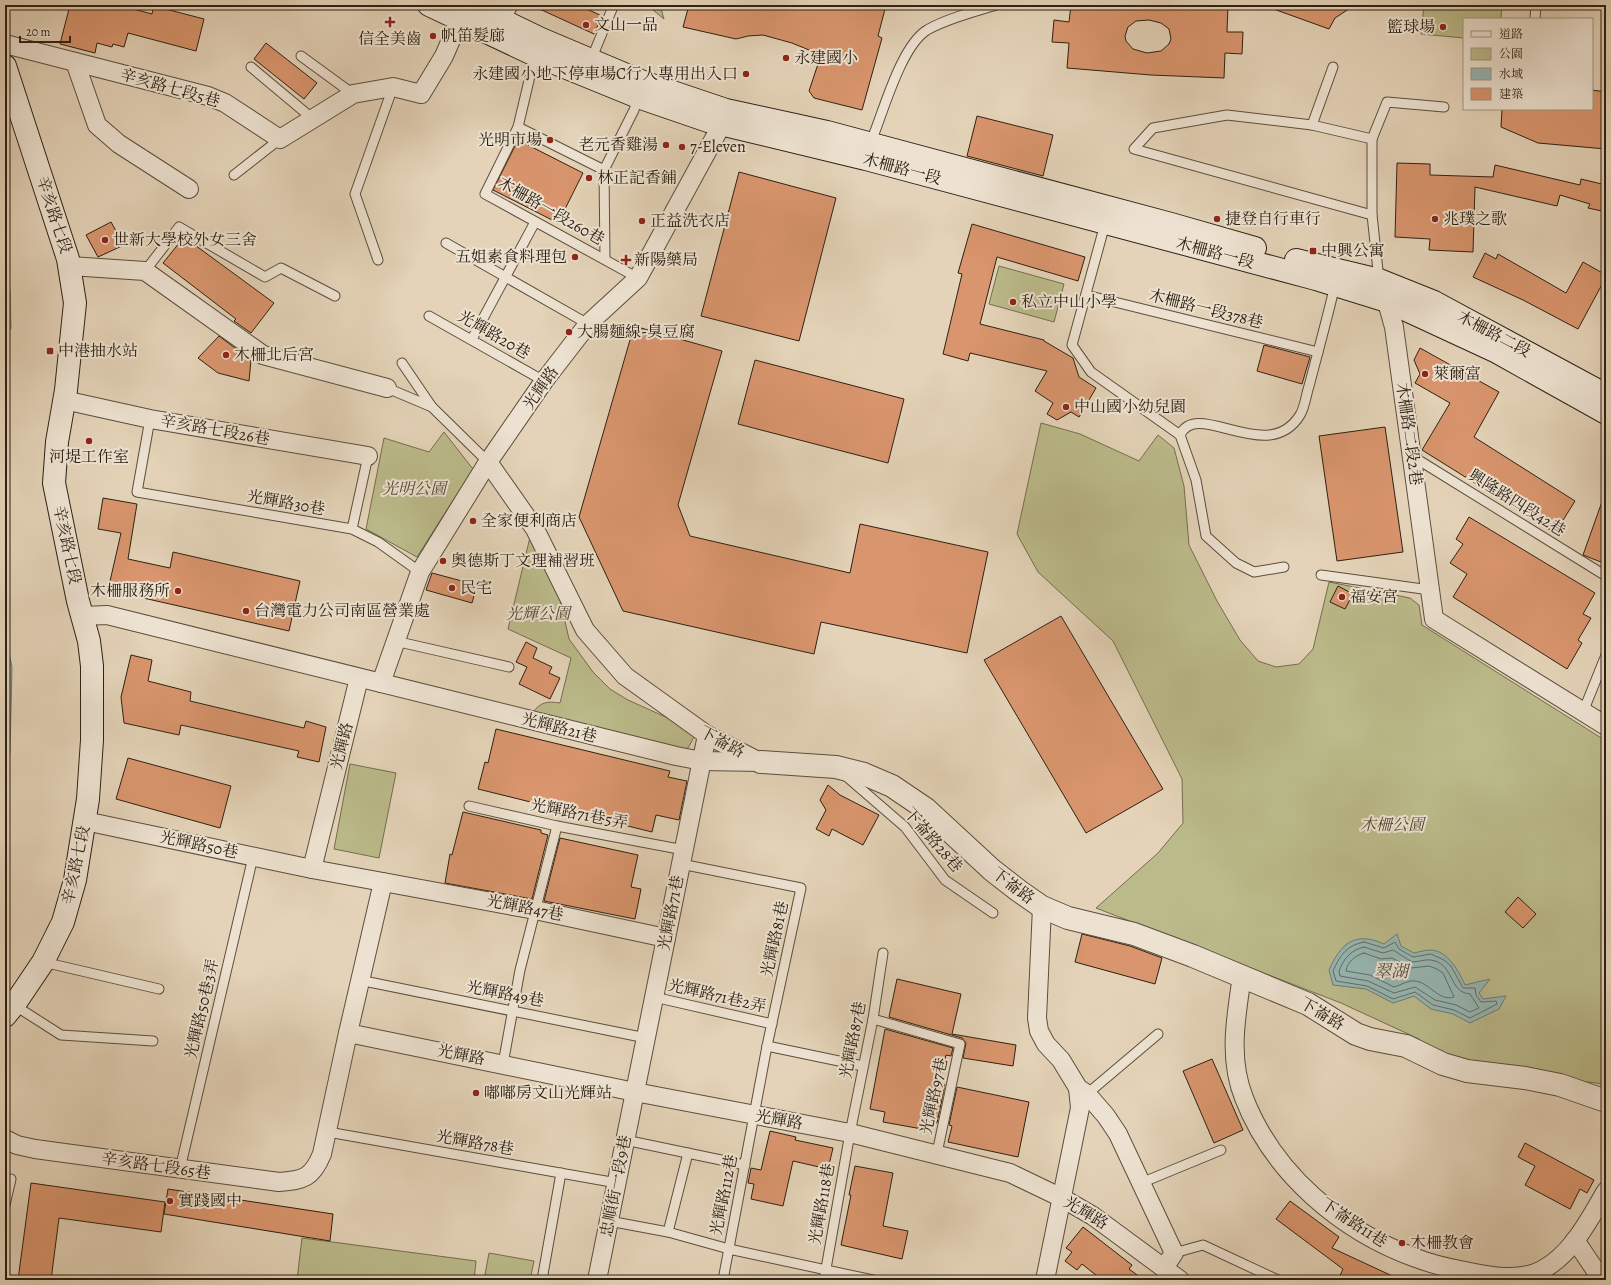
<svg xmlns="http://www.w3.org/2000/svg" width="1611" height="1285" viewBox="0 0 1611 1285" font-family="Alegreya,'Noto Serif TC',serif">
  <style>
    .green { fill: #bbba8a; stroke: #746e4e }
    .water { fill: #96b7b4; stroke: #6c7b74 }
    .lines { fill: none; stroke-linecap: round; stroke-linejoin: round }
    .shore { stroke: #626c64; stroke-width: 1 }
    .building { fill: #d9956d; stroke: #2d2113; fill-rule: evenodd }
    .service-casing { stroke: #5b4e3c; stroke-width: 11 }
    .minor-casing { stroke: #5b4e3c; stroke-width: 20 }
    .tertiary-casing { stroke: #5b4e3c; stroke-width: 24 }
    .secondary-casing { stroke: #2d2113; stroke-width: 24 }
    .service { stroke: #ede2d1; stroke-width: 9 }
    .minor { stroke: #ede2d1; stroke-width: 18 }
    .tertiary { stroke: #ede2d1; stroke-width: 22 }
    .secondary { stroke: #ede2d1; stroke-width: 22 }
    .poi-dot { fill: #8f2418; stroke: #ede2d1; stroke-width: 1.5 }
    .labels { text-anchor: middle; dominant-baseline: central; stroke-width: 4; stroke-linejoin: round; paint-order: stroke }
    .poi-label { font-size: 16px; fill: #2d2113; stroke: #ede2d1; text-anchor: start }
    .street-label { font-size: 16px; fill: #2d2113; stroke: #ede2d1 }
    .park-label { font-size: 16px; font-style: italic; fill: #504731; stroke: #ede2d1 }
    .water-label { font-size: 17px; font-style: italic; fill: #4c4e43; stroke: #ede2d1 }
  </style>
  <rect width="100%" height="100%" fill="#e4d3b8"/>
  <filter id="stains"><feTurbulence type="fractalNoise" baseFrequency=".005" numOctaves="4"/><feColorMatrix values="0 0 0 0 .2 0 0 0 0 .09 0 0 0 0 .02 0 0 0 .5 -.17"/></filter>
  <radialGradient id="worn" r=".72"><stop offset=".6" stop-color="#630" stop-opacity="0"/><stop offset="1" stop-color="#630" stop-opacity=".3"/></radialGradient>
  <!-- green -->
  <g class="green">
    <path d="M647 5H660L664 19Z"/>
    <path d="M1424 5H1502L1501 19H1464V38L1421 34Z"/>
    <path d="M999 266 1064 284 1054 322 989 304Z"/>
    <path d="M1041 423 1080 434 1139 461 1158 435 1174 448 1184 486 1189 545 1217 601 1240 640 1258 661 1276 667 1299 664 1313 649 1329 582 1410 598 1419 605 1422 625 1606 741V1086L1597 1083 1516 1075 1426 1050 1419 1039 1341 1003 1096 908 1158 853 1183 823 1182 779 1113 641 1038 572 1017 534Z"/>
    <path d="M444 432 473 469 417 557 366 529 384 438 429 452Z"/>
    <path d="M531 533 560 599 569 639 593 672 610 689 628 700 690 728 694 737 688 748 685 749 533 712C541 702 547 701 560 703L571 658 508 629Z"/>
    <path d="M350 764 396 773 379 858 334 849Z"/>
    <path d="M302 1238 476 1261 474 1280H297Z"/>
    <path d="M489 1253 534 1261 530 1280H484Z"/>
  </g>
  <!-- water -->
  <g class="water">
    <path d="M5 285 10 290 11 328 5 338Z"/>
    <path d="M5 635 12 667 10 752 5 789Z"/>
    <path d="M1397 934 1401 946 1414 953C1419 952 1425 950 1430 950 1448 950 1459 972 1465 985L1490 979 1479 993 1483 999 1506 996 1499 1009 1470 1023 1453 1014 1431 1009 1414 996 1393 1003 1366 989 1333 985 1329 970C1341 943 1355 931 1384 944Z"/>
  </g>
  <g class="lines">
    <!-- shore -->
    <g class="shore">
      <path d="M5 291 7 327 5 330"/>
      <path d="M5 653 8 668 5 759"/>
      <path d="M1364 942 1384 948 1395 942 1399 949 1413 957 1431 954 1444 960 1451 966 1463 988H1475L1476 995 1481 1002 1496 1001 1497 1004 1470 1018 1454 1010 1433 1005 1415 992 1393 999 1367 986 1336 981 1333 971C1340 955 1347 945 1364 942Z"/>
      <path d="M1364 947 1383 953 1393 950 1412 962C1418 962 1425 959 1431 960 1455 964 1448 992 1470 994L1479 1008 1470 1012 1456 1005 1435 1000 1415 987 1394 993 1368 981 1340 976 1339 971C1344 958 1351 950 1364 947Z"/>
      <path d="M1364 953 1381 959 1392 958 1411 968 1429 966 1437 969 1443 973 1454 997C1439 1002 1429 982 1415 981 1408 980 1401 985 1394 987L1370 975 1346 971C1347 962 1356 955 1364 953Z"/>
    </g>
  </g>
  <!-- building -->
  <g class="building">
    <path d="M70 5H119L152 14 154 6 204 19 196 51 128 33 124 47 113 44 112 47 97 43 95 53 60 44Z"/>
    <path d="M531 5H578L602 16 594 34Z"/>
    <path d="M689 5H886L878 36 882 38 862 110 814 98 809 91 821 55 792 43 763 35 748 36 736 39 683 27Z"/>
    <path d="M1071 5H1228L1227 32H1243L1242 54 1225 53 1224 78 1151 75 1067 68 1069 43 1052 42 1054 20 1069 22ZM1149 20 1161 23 1169 29 1171 39 1169 44 1161 51 1147 53 1133 49 1126 41 1125 36 1128 27 1136 21Z"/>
    <path d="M1268 5H1355L1335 18 1329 29 1268 7Z"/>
    <path d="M266 43 317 83 304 99 254 59Z"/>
    <path d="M1592 90 1606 92V149L1538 143 1501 127 1502 109H1592Z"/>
    <path d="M977 116 1053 135 1043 176 967 156Z"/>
    <path d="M518 140 583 173 558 223 493 190Z"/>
    <path d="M1397 163 1430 164V175L1493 177 1495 165 1580 185 1581 179 1606 185V212L1588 208 1590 204 1560 195 1557 206 1475 187 1473 252 1429 250 1430 239 1395 237Z"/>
    <path d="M739 172 836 198 799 341 701 316Z"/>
    <path d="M111 222 124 245 98 257 86 235Z"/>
    <path d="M972 224 1085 257 1078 281 997 257 980 324 1044 340V341L1073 358 1079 377 1096 388 1079 417 1071 412 1057 420 1047 414 1053 403 1035 391 1047 371 970 353 968 361 943 354 962 274 958 273Z"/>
    <path d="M184 237 274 303 251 333 234 321 236 319 163 263Z"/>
    <path d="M1485 253 1496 259 1498 254 1566 293 1583 262 1606 275V277L1578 329 1523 300 1473 277Z"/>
    <path d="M634 326 722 351 678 505 690 536 850 573 860 524 988 552 967 653 821 622 814 654 623 611 579 517Z"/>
    <path d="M219 336 251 360 249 381 218 373 198 358Z"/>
    <path d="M1264 345 1310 357 1302 384 1257 371Z"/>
    <path d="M1420 348 1499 392 1474 437 1575 501 1555 533 1422 450 1450 403 1415 383 1420 374 1414 360Z"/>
    <path d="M755 360 904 399 888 463 738 424Z"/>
    <path d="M1385 427 1403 552 1337 561 1319 436Z"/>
    <path d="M1604 496H1606V564L1583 555Z"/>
    <path d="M103 498 137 504 128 559 170 568 173 552 300 581 289 631 108 590 121 533 98 529Z"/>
    <path d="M1469 517 1595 593 1583 614 1591 618 1578 640 1582 643 1567 669 1453 597 1467 574 1450 563 1463 544 1456 539Z"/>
    <path d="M432 573 477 585 472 603 426 590Z"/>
    <path d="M1338 586 1353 594 1345 609 1330 602Z"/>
    <path d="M1061 616 1163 789 1086 833 984 660Z"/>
    <path d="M526 642 537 648 533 658 552 667 549 673 560 678 550 699 519 684 527 667 516 662Z"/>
    <path d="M131 655 152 660 148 681 191 692 190 701 304 728 306 721 326 727 319 762 297 757 299 751 181 725 179 735 124 723 121 697Z"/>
    <path d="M496 729 670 771 668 777 687 781 679 820 656 815 652 832 478 789 485 762 488 763Z"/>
    <path d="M128 758 231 786 220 828 116 799Z"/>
    <path d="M828 785 840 795 879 815 863 845 832 829 829 836 816 829 826 810 820 800Z"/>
    <path d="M463 812 541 830V833L548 835 532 899 445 883 450 854 452 855Z"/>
    <path d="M560 838 638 855 631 887 641 889 635 919 544 901Z"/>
    <path d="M1518 897 1536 914 1523 928 1505 912Z"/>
    <path d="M1082 934 1130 946 1162 958 1155 984 1075 962Z"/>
    <path d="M897 979 961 994 952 1034 1016 1045 1013 1066 963 1058 966 1043 962 1038 889 1017Z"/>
    <path d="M885 1029 953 1048 951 1056 946 1055 940 1084 945 1085 937 1123 924 1120 922 1129 883 1122 885 1112 870 1109Z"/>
    <path d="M1212 1059 1243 1130 1214 1143 1183 1071Z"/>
    <path d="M957 1087 1029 1102 1018 1157 948 1142 952 1126 949 1125Z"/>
    <path d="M770 1131 796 1137 795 1140 833 1148 828 1169 793 1161 783 1206 751 1199 754 1184 748 1183 751 1168 761 1170Z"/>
    <path d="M1525 1143 1594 1180 1587 1193 1580 1189 1570 1209 1525 1185 1535 1166 1518 1157Z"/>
    <path d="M855 1166 893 1173 883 1226 908 1231 902 1259 841 1245 851 1195H849Z"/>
    <path d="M31 1183 165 1202 161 1232 59 1218 51 1280H18Z"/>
    <path d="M168 1189 333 1214 330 1241 164 1214Z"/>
    <path d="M1290 1201 1339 1237 1332 1248 1401 1280H1338L1343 1269 1276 1219Z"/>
    <path d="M1083 1227 1132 1265 1129 1269 1144 1280H1102L1082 1264 1077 1270 1065 1261 1072 1252 1066 1248Z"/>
  </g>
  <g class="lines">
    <!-- service casing -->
    <g class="service-casing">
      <g id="service">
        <path d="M1535 19 1536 5"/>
        <path d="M506 21 513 5"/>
        <path d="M535 55 518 127 485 194 638 278"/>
        <path d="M301 56 353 94"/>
        <path d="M591 60 612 9"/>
        <path d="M251 67 313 119"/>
        <path d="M1312 125 1333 67"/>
        <path d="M518 127 604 170"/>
        <path d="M870 144C883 114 900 47 927 30 948 18 974 12 996 5"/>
        <path d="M234 175 280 139"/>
        <path d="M1372 215 1134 149 1153 128 1227 115 1312 125 1372 139"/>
        <path d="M1105 224 1072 345 1091 372 1180 435 1196 480 1206 536 1236 563 1254 572 1284 567"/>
        <path d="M446 243 588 324"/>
        <path d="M605 259 604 170 634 110 638 97"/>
        <path d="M378 260 355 194 393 87"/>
        <path d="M145 271 179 227 265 277 281 268 335 296"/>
        <path d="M1379 280 1372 215V139L1387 102 1444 107"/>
        <path d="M1086 295 1318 352"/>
        <path d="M429 316 544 381"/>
        <path d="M472 339 535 222"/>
        <path d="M402 363 432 407"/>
        <path d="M387 388 432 407 488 462"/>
        <path d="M150 419 137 492 352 529 378 542 420 572"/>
        <path d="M1180 435C1197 398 1268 467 1300 415 1305 407 1306 395 1309 386 1318 352 1327 319 1335 285"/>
        <path d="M1412 456 1606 576"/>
        <path d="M352 529 368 456"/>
        <path d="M1321 575 1430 590"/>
        <path d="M395 641 509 667"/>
        <path d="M1583 712 1606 655"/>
        <path d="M846 776 905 827 945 880 993 913"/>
        <path d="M469 806 557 826 684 850"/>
        <path d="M681 864 801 888 767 1046 723 1280"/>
        <path d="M43 962 159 989"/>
        <path d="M359 980 646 1038"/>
        <path d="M654 997 772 1024"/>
        <path d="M14 1005 61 1035 153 1041"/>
        <path d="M873 1019 960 1044 937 1153"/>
        <path d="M767 1046 863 1066"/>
        <path d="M503 1064 520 970 557 826"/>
        <path d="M1087 1094 1158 1034"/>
        <path d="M328 1132 617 1183"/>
        <path d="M625 1140 745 1165"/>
        <path d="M180 1169 253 857"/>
        <path d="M1141 1183 1221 1150"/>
        <path d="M5 1205 11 1179"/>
        <path d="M609 1221 668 1232 729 1249 873 1280"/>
        <path d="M668 1232 688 1153"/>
        <path d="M1174 1253 1203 1245 1278 1280"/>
        <path d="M542 1280 561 1173"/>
        <path d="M824 1280 850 1133 873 1019 883 953"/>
      </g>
    </g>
    <!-- minor casing -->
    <g class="minor-casing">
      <g id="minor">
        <path d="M5 44 208 96 225 103 280 139 353 94 393 87 421 94 444 56 460 19"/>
        <path d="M75 62 97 125 119 144 189 189"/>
        <path d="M70 266 145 271 263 355 387 388"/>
        <path d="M1384 292 1394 327 1434 619 1606 726"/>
        <path d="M64 400 150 419 368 456"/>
        <path d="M488 462 535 529 585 630 625 676 707 735 756 760"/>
        <path d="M82 616 107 615 676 756 702 761 761 762"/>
        <path d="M359 678 312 869 383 882 348 1033 635 1092 850 1133 1010 1173 1062 1198 1093 1216 1180 1280"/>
        <path d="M381 683 420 572 488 462 544 381 588 324 638 278 722 124 725 112"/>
        <path d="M85 821 312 869"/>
        <path d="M383 882 535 910 666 938"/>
        <path d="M1042 907 1037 1018 1039 1031 1046 1044 1061 1060 1078 1088 1087 1094 1106 1116 1118 1134 1174 1253 1164 1268"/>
        <path d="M1242 976C1236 1017 1228 1058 1244 1098 1273 1173 1341 1231 1416 1258 1431 1264 1449 1268 1465 1271 1489 1276 1519 1282 1542 1270 1572 1254 1589 1220 1606 1191"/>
        <path d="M5 1139 17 1145 35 1149 279 1182C304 1180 312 1178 322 1154L348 1033"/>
        <path d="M1575 1240 1602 1280"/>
        <path d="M597 1280 707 735"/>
        <path d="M1045 1280 1080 1108 1078 1088"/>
      </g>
    </g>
    <!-- tertiary casing -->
    <g class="tertiary-casing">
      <path id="tertiary" d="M761 762 836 767 864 774 892 786 926 809 992 870 1019 891 1042 907 1068 918 1134 934 1193 956 1308 1004 1356 1034 1370 1039 1406 1046 1443 1064 1467 1071 1525 1078 1560 1085 1606 1101"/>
    </g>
    <!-- secondary casing -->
    <g class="secondary-casing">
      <g id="secondary">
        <path d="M429 5 535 55 638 97 708 121 866 159 1316 279 1387 301 1495 351 1606 413"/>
        <path d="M471 5 541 39 643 82 726 110 827 132 1171 224 1255 248"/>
        <path d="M5 66 68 259 75 303 66 390 57 442 54 483 78 601 89 641 92 666V740L88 799 75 880 63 922 43 962 14 1005 5 1016"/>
        <path d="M1296 260 1379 280 1434 302 1606 395"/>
      </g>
    </g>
    <!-- service -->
    <use href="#service" class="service"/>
    <!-- minor -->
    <use href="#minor" class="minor"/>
    <!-- tertiary -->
    <use href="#tertiary" class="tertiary"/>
    <!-- secondary -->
    <use href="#secondary" class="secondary"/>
  </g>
  <!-- markers -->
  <g class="poi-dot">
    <path d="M388 16h4v4h4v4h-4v4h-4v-4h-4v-4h4z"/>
    <circle cx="586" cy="25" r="4"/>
    <circle cx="1443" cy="27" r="4"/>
    <circle cx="433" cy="36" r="4"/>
    <circle cx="786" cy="58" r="4"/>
    <circle cx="746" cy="74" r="4"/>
    <circle cx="550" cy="140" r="4"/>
    <circle cx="666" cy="145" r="4"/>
    <circle cx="682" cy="147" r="4"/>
    <circle cx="589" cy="178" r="4"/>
    <circle cx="1217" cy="219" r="4"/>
    <circle cx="1435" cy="219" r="4"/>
    <circle cx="642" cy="221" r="4"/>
    <circle cx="105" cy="240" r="4"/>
    <rect x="1309" y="247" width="8" height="8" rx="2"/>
    <circle cx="575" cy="257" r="4"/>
    <path d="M624 254h4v4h4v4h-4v4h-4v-4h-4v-4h4z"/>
    <circle cx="1013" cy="302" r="4"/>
    <circle cx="569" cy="332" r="4"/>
    <rect x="46" y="347" width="8" height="8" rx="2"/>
    <circle cx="226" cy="355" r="4"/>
    <circle cx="1425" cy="374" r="4"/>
    <circle cx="1066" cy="407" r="4"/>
    <circle cx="89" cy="441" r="4"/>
    <circle cx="473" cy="521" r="4"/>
    <circle cx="443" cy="561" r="4"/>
    <circle cx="452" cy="588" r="4"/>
    <circle cx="178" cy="591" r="4"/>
    <circle cx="1342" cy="597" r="4"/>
    <circle cx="246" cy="611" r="4"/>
    <circle cx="476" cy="1093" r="4"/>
    <circle cx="170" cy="1201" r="4"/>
    <circle cx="1402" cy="1243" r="4"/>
  </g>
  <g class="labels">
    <!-- poi labels -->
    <g class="poi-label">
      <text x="594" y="25">文山一品</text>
      <text x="1435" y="27" text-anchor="end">籃球場</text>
      <text x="441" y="36">帆笛髮廊</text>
      <text x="390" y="39" text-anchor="middle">信全美齒</text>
      <text x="794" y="58">永建國小</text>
      <text x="738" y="74" text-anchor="end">永建國小地下停車場C行人專用出入口</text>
      <text x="542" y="140" text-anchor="end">光明市場</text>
      <text x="658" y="145" text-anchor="end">老元香雞湯</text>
      <text x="690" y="147">7-Eleven</text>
      <text x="597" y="178">林正記香鋪</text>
      <text x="1225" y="219">捷登自行車行</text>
      <text x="1443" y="219">兆璞之歌</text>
      <text x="650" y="221">正益洗衣店</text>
      <text x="113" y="240">世新大學校外女三舍</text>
      <text x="1321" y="251">中興公寓</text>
      <text x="567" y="257" text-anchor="end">五姐素食料理包</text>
      <text x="634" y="260">新陽藥局</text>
      <text x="1021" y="302">私立中山小學</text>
      <text x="577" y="332">大腸麵線-臭豆腐</text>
      <text x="58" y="351">中港抽水站</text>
      <text x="234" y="355">木柵北后宮</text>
      <text x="1433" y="374">萊爾富</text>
      <text x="1074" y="407">中山國小幼兒園</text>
      <text x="89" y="457" text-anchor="middle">河堤工作室</text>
      <text x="481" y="521">全家便利商店</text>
      <text x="451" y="561">奧德斯丁文理補習班</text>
      <text x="460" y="588">民宅</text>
      <text x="170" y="591" text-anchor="end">木柵服務所</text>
      <text x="1350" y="597">福安宮</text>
      <text x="254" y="611">台灣電力公司南區營業處</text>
      <text x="484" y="1093">嘟嘟房文山光輝站</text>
      <text x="178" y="1201">實踐國中</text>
      <text x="1410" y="1243">木柵教會</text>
    </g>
    <!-- street labels -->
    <g class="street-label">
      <text transform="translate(170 88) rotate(16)">辛亥路七段5巷</text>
      <text transform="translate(902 169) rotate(15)">木柵路一段</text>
      <text transform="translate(551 211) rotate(30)">木柵路一段260巷</text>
      <text transform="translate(54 215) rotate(72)">辛亥路七段</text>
      <text transform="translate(1215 253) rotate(15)">木柵路一段</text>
      <text transform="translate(1206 309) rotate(14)">木柵路一段378巷</text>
      <text transform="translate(1494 334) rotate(28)">木柵路二段</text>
      <text transform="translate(494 335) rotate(30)">光輝路20巷</text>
      <text transform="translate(541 388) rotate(-55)">光輝路</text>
      <text transform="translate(215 430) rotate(10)">辛亥路七段26巷</text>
      <text transform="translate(1409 434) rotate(82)">木柵路二段2巷</text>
      <text transform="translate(286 503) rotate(10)">光輝路30巷</text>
      <text transform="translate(1517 503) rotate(32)">興隆路四段42巷</text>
      <text transform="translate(67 545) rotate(78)">辛亥路七段</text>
      <text transform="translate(559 728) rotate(14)">光輝路21巷</text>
      <text transform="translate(722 742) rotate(28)">下崙路</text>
      <text transform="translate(342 746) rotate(-76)">光輝路</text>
      <text transform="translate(579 814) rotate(11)">光輝路71巷5弄</text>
      <text transform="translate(933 840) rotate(49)">下崙路28巷</text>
      <text transform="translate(199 845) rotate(12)">光輝路50巷</text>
      <text transform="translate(76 865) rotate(-78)">辛亥路七段</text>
      <text transform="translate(1013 886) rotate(37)">下崙路</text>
      <text transform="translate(525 908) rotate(11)">光輝路47巷</text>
      <text transform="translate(671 913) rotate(-79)">光輝路71巷</text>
      <text transform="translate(775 939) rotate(-78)">光輝路81巷</text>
      <text transform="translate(505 994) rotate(11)">光輝路49巷</text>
      <text transform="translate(717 996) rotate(13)">光輝路71巷2弄</text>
      <text transform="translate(202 1009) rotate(-77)">光輝路50巷3弄</text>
      <text transform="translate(1322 1014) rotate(30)">下崙路</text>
      <text transform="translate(853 1040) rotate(-79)">光輝路87巷</text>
      <text transform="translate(461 1055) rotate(11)">光輝路</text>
      <text transform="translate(934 1096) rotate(-78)">光輝路97巷</text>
      <text transform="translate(779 1120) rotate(10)">光輝路</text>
      <text transform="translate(475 1143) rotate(10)">光輝路78巷</text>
      <text transform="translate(156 1166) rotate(8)">辛亥路七段65巷</text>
      <text transform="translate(616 1186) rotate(-79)">忠順街一段9巷</text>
      <text transform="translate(724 1195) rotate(-79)">光輝路112巷</text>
      <text transform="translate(822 1204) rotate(-80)">光輝路118巷</text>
      <text transform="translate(1086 1213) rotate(31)">光輝路</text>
      <text transform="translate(1354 1223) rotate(33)">下崙路11巷</text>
    </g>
    <!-- park labels -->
    <g class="park-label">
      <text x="414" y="489">光明公園</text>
      <text x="538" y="614">光輝公園</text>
      <text x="1392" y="825">木柵公園</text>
    </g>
    <!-- water labels -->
    <g class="water-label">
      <text x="1391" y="971">翠湖</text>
    </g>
  </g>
  <!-- margin -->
  <rect width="1611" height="1285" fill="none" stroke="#e4d3b8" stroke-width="20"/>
  <rect x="6" y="6" width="1599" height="1273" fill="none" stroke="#2d2113" stroke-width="2"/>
  <rect x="10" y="10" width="1591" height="1265" fill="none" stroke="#2d2113"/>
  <!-- legend -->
  <rect x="1463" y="18" width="130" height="92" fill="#ede2d1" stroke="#a09585"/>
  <rect x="1471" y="31" width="20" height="6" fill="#ede2d1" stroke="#a09585"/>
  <text x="1499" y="38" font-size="12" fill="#2d2113">道路</text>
  <rect x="1471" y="48" width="20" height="12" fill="#bbba8a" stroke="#a09585"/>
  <text x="1499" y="58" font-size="12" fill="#2d2113">公園</text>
  <rect x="1471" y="68" width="20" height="12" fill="#96b7b4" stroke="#a09585"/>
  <text x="1499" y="78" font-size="12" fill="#2d2113">水域</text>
  <rect x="1471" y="88" width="20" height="12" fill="#d9956d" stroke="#a09585"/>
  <text x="1499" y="98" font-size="12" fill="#2d2113">建築</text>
  <!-- scale -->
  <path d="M20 36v6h50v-6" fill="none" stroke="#2d2113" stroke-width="2"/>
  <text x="26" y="36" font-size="12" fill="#2d2113" stroke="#ede2d1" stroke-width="3" paint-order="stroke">20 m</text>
  <rect width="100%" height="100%" filter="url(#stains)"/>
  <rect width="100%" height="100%" fill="url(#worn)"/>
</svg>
